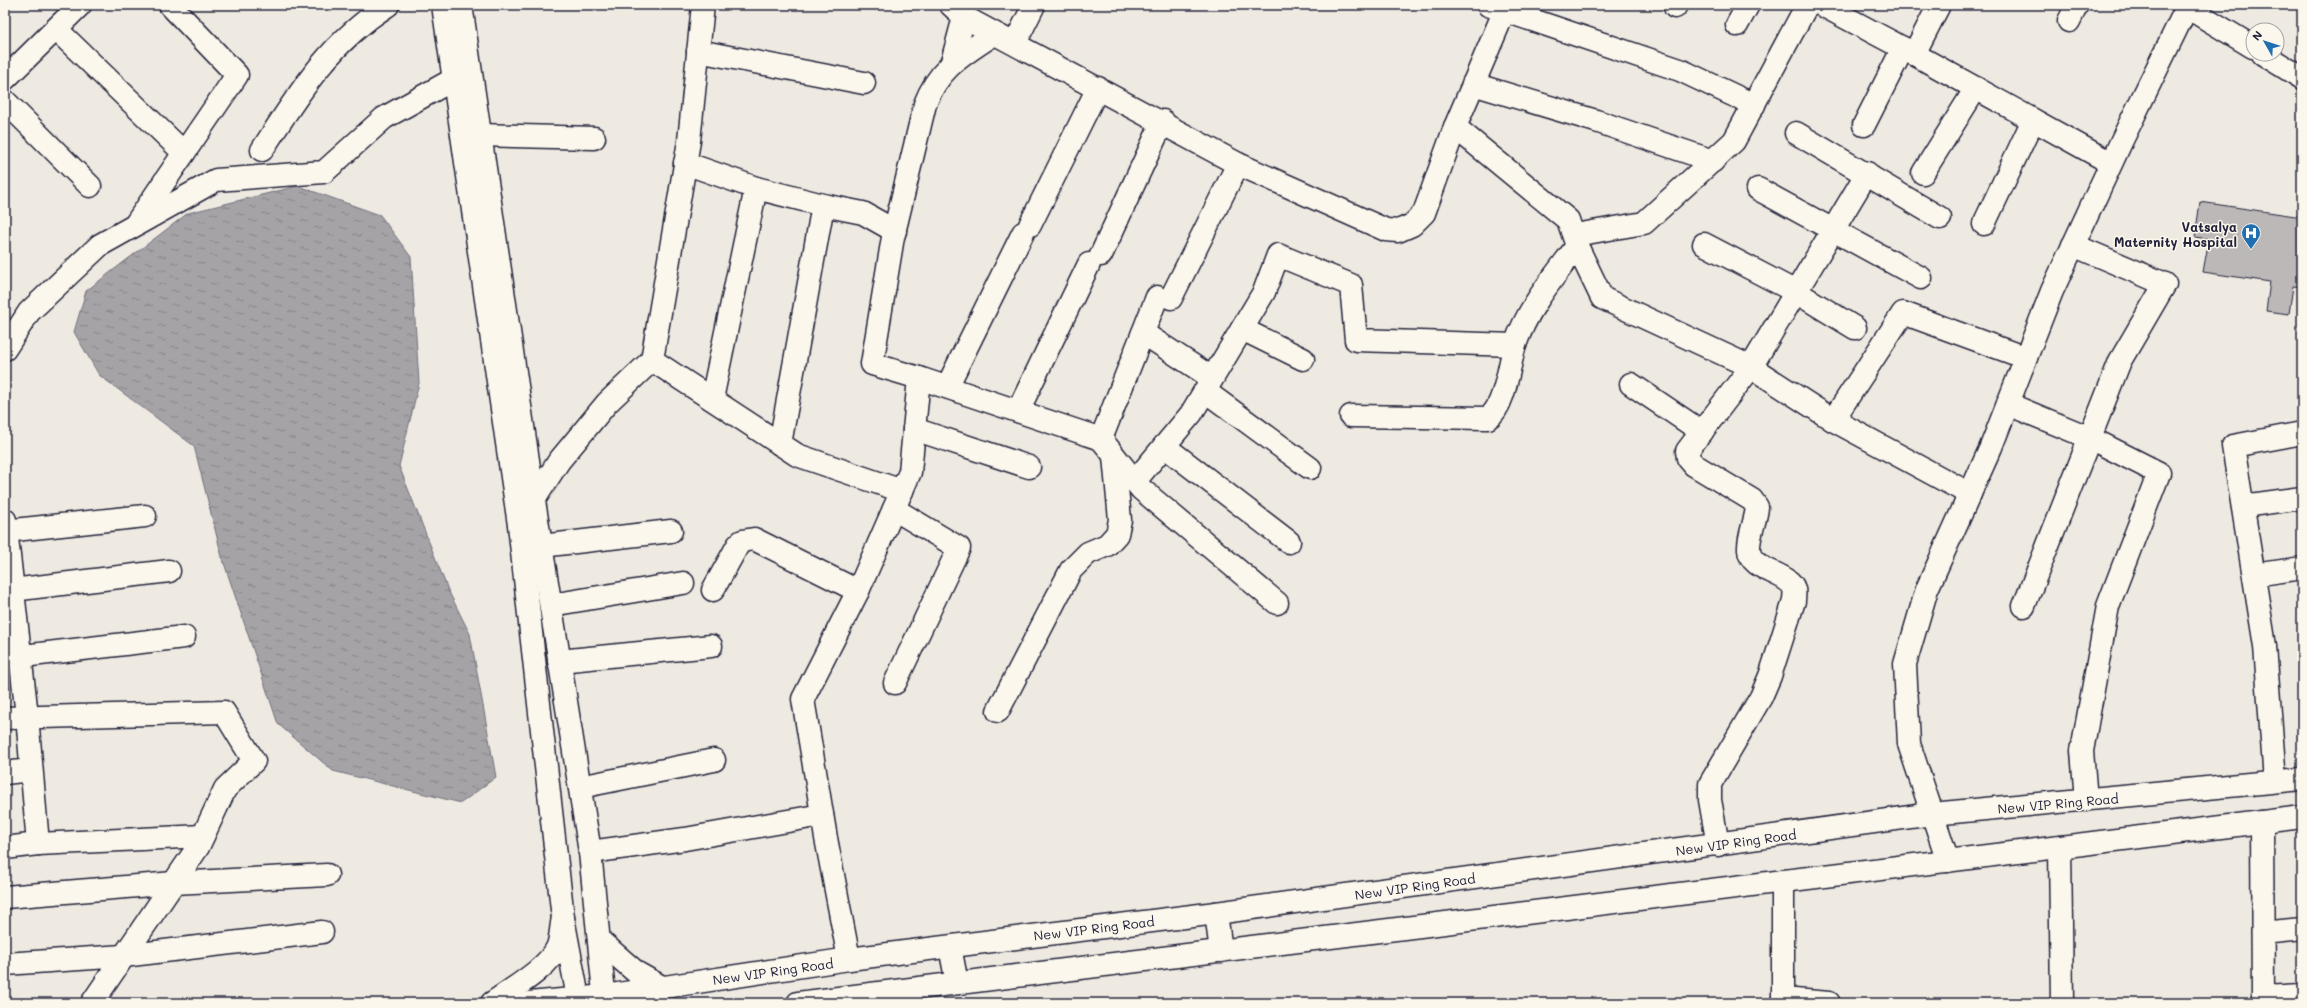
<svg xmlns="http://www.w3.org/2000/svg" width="2307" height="1008" viewBox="0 0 2307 1008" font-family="Mali,sans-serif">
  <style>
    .water { fill: url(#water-ripples); stroke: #716f7c }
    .building { fill: #bcb8b8; stroke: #22223b }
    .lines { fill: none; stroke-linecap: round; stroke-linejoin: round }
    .minor-casing { stroke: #22223b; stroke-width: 25 }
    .major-casing { stroke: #22223b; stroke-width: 25 }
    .minor { stroke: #fbf7ec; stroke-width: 22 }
    .major { stroke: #fbf7ec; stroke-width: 22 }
    .labels { text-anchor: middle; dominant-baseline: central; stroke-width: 3; stroke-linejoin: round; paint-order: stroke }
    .poi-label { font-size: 13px; font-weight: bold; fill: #22223b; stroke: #fbf7ec; text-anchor: end }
    .street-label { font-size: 13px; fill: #22223b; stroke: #fbf7ec }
  </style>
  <defs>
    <pattern id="water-ripples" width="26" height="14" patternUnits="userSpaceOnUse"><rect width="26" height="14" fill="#a6a3a7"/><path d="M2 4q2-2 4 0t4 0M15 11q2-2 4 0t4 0" fill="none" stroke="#878489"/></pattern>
  </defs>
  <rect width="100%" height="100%" fill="#eeeae2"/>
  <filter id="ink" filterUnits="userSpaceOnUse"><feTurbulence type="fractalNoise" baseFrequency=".025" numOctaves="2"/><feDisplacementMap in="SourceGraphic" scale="8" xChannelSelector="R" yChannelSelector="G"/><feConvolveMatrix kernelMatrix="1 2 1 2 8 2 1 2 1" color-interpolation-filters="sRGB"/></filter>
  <g filter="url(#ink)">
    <!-- water -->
    <path class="water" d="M298 186 380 215 411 257 419 383 399 466 448 590 470 634 496 777 461 803 333 771 278 724 222 557 194 446 99 375 74 332 86 291 188 213Z"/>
    <!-- building -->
    <path class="building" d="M2200 202 2302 217V287L2293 286 2289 314 2266 311 2270 282 2203 272 2209 239 2195 237Z"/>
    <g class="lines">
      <!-- minor casing -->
      <g class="minor-casing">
        <g id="minor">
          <path d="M443 5 519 525 563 918 579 1003"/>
          <path d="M461 5 534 501 590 852 605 1003"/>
          <path d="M703 5 689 141 652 360 797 455 902 491"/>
          <path d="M951 5 964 17 952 62"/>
          <path d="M1488 5 1680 70 1754 105"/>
          <path d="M1507 5 1455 127 1568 220 1577 246 1602 298 1751 367 1833 420 1903 313 2026 358"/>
          <path d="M1822 5 1914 54"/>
          <path d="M1939 5 1914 54 2111 163"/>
          <path d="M1675 7 1676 5"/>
          <path d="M2187 7 2253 47"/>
          <path d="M964 17 1238 164 1386 230 1398 231 1412 225 1424 213 1455 127"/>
          <path d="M2069 21 2077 5"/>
          <path d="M1737 25 1748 5"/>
          <path d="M56 29 184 153"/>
          <path d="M1015 43 1034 5"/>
          <path d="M698 51 864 83"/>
          <path d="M2263 54 2302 78"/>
          <path d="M5 79 80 5"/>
          <path d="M1473 84 1596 121 1713 161"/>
          <path d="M5 101 90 186"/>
          <path d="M1864 125 1903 48"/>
          <path d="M1796 133 1940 218"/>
          <path d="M479 135 594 138"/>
          <path d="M262 150C299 93 329 43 388 5"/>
          <path d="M685 163 756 188 712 399"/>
          <path d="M1923 173 1976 88"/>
          <path d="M756 188 823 205 780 444"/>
          <path d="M1758 189 1921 278"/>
          <path d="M823 205 863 213 895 231"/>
          <path d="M137 222 237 75 170 5"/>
          <path d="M1984 224 2033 120"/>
          <path d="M1030 225 1098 88"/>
          <path d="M1575 235 1644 223 1734 141 1807 5"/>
          <path d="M1704 244 1796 292 1855 328"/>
          <path d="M1101 255 1163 121"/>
          <path d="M1171 298 1238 164"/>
          <path d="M1242 329 1303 359"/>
          <path d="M1143 333 1212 378"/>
          <path d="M5 349 29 312 100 245 216 180 324 172 384 118 454 79 467 78"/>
          <path d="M919 378 1101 439 1141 489 1277 603"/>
          <path d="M1631 384 1702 432"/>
          <path d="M947 387 1023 233"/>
          <path d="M1205 391 1310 468"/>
          <path d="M2008 404 2090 438 2159 473 2108 606 2082 751 2086 800"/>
          <path d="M1018 411 1089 264"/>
          <path d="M1351 416 1488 418C1505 407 1509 364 1515 345 1528 307 1554 277 1577 246"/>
          <path d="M1833 420 1970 494"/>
          <path d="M914 429 1029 467"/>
          <path d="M1101 439 1157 297"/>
          <path d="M1164 446 1289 542"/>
          <path d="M1135 481 1191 414 1264 292 1278 255 1351 285 1356 340 1515 345"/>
          <path d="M530 506 559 461 607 403 652 360"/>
          <path d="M2243 506 2302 498"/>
          <path d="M894 509 959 548 895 683"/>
          <path d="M5 520 27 716 38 844 203 836"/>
          <path d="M5 531 145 516"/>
          <path d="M541 546 671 531"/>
          <path d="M2254 575 2302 568"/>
          <path d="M12 590 169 571"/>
          <path d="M713 590 738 545 742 541 754 539 858 591"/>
          <path d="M551 605 683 583"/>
          <path d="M2024 606 2120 361 2165 284 2073 245"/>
          <path d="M6 658 184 637"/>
          <path d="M559 661 711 646"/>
          <path d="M998 711 1071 570 1088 553 1107 545 1117 534 1120 520 1114 456"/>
          <path d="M5 718 224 712 254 761 225 789 198 847 92 1003"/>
          <path d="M5 773 30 770"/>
          <path d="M2275 781 2265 646 2233 446 2302 433"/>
          <path d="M580 787 714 760"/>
          <path d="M2262 822 2263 1003"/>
          <path d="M1718 845 1710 800V784L1761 697 1770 676 1794 601C1794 598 1795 592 1794 589 1789 572 1750 571 1749 550 1748 536 1756 521 1757 507L1752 500 1694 465 1688 458 1687 451 1751 367 1867 173"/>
          <path d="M2060 847 2062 1003"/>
          <path d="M5 848 38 844"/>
          <path d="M590 852 685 839 822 815"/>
          <path d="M1948 861 1909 744 1905 664 1927 589 1991 447 2052 291 2122 140 2188 5"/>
          <path d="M5 897 174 883 327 875"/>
          <path d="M2263 933 2302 929"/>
          <path d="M849 959 826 838 803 699 858 591 910 472 919 378 872 364 893 237 925 104C939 67 963 55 994 34"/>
          <path d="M5 964 123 956 322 932"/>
          <path d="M2263 997 2302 995"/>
          <path d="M1783 999 1829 1003"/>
          <path d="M1783 1003V881"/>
        </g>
      </g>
      <!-- major casing -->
      <g class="major-casing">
        <g id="major">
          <path d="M1216 913 1221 951"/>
          <path d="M599 940 637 973 662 987"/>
          <path d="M950 947 957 983"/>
          <path d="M492 1003C510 990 550 967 558 946 561 937 561 926 563 918"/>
          <path d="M529 1003 605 996 849 959 1216 913 1932 814 2302 779"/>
          <path d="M798 1003 2302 817"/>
        </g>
      </g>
      <!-- minor -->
      <use href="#minor" class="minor"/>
      <!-- major -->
      <use href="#major" class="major"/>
    </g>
  </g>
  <!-- icons -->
  <defs>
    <g id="hospital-pin" transform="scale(1)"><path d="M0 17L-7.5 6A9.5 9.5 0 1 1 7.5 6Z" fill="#1f6fb2" stroke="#fbf7ec"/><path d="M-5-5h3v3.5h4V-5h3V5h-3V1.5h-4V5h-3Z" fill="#fff"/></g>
  </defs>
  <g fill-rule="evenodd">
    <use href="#hospital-pin" x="2251" y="233"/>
  </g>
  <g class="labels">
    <!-- poi labels -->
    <g class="poi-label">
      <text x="2237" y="226">Vatsalya<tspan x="2237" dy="15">Maternity Hospital</tspan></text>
    </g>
    <!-- street labels -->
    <g class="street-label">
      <text transform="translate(2058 803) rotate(-5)">New VIP Ring Road</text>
      <text transform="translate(1736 842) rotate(-8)">New VIP Ring Road</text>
      <text transform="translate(1415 886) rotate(-8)">New VIP Ring Road</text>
      <text transform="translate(1094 928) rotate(-7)">New VIP Ring Road</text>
      <text transform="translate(773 971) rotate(-8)">New VIP Ring Road</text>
    </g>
  </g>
  <!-- margin -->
  <rect width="2307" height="1008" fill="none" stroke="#fbf7ec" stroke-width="20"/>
  <rect x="10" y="10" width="2287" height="988" fill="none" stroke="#22223b" stroke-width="1.5" filter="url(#ink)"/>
  <!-- north arrow -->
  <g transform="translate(2265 42) rotate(309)"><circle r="19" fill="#fbf7ec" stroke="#a4a2a5"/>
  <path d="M0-3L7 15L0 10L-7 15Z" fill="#1f6fb2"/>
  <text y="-6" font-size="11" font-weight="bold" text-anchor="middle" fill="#22223b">N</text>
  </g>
</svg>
